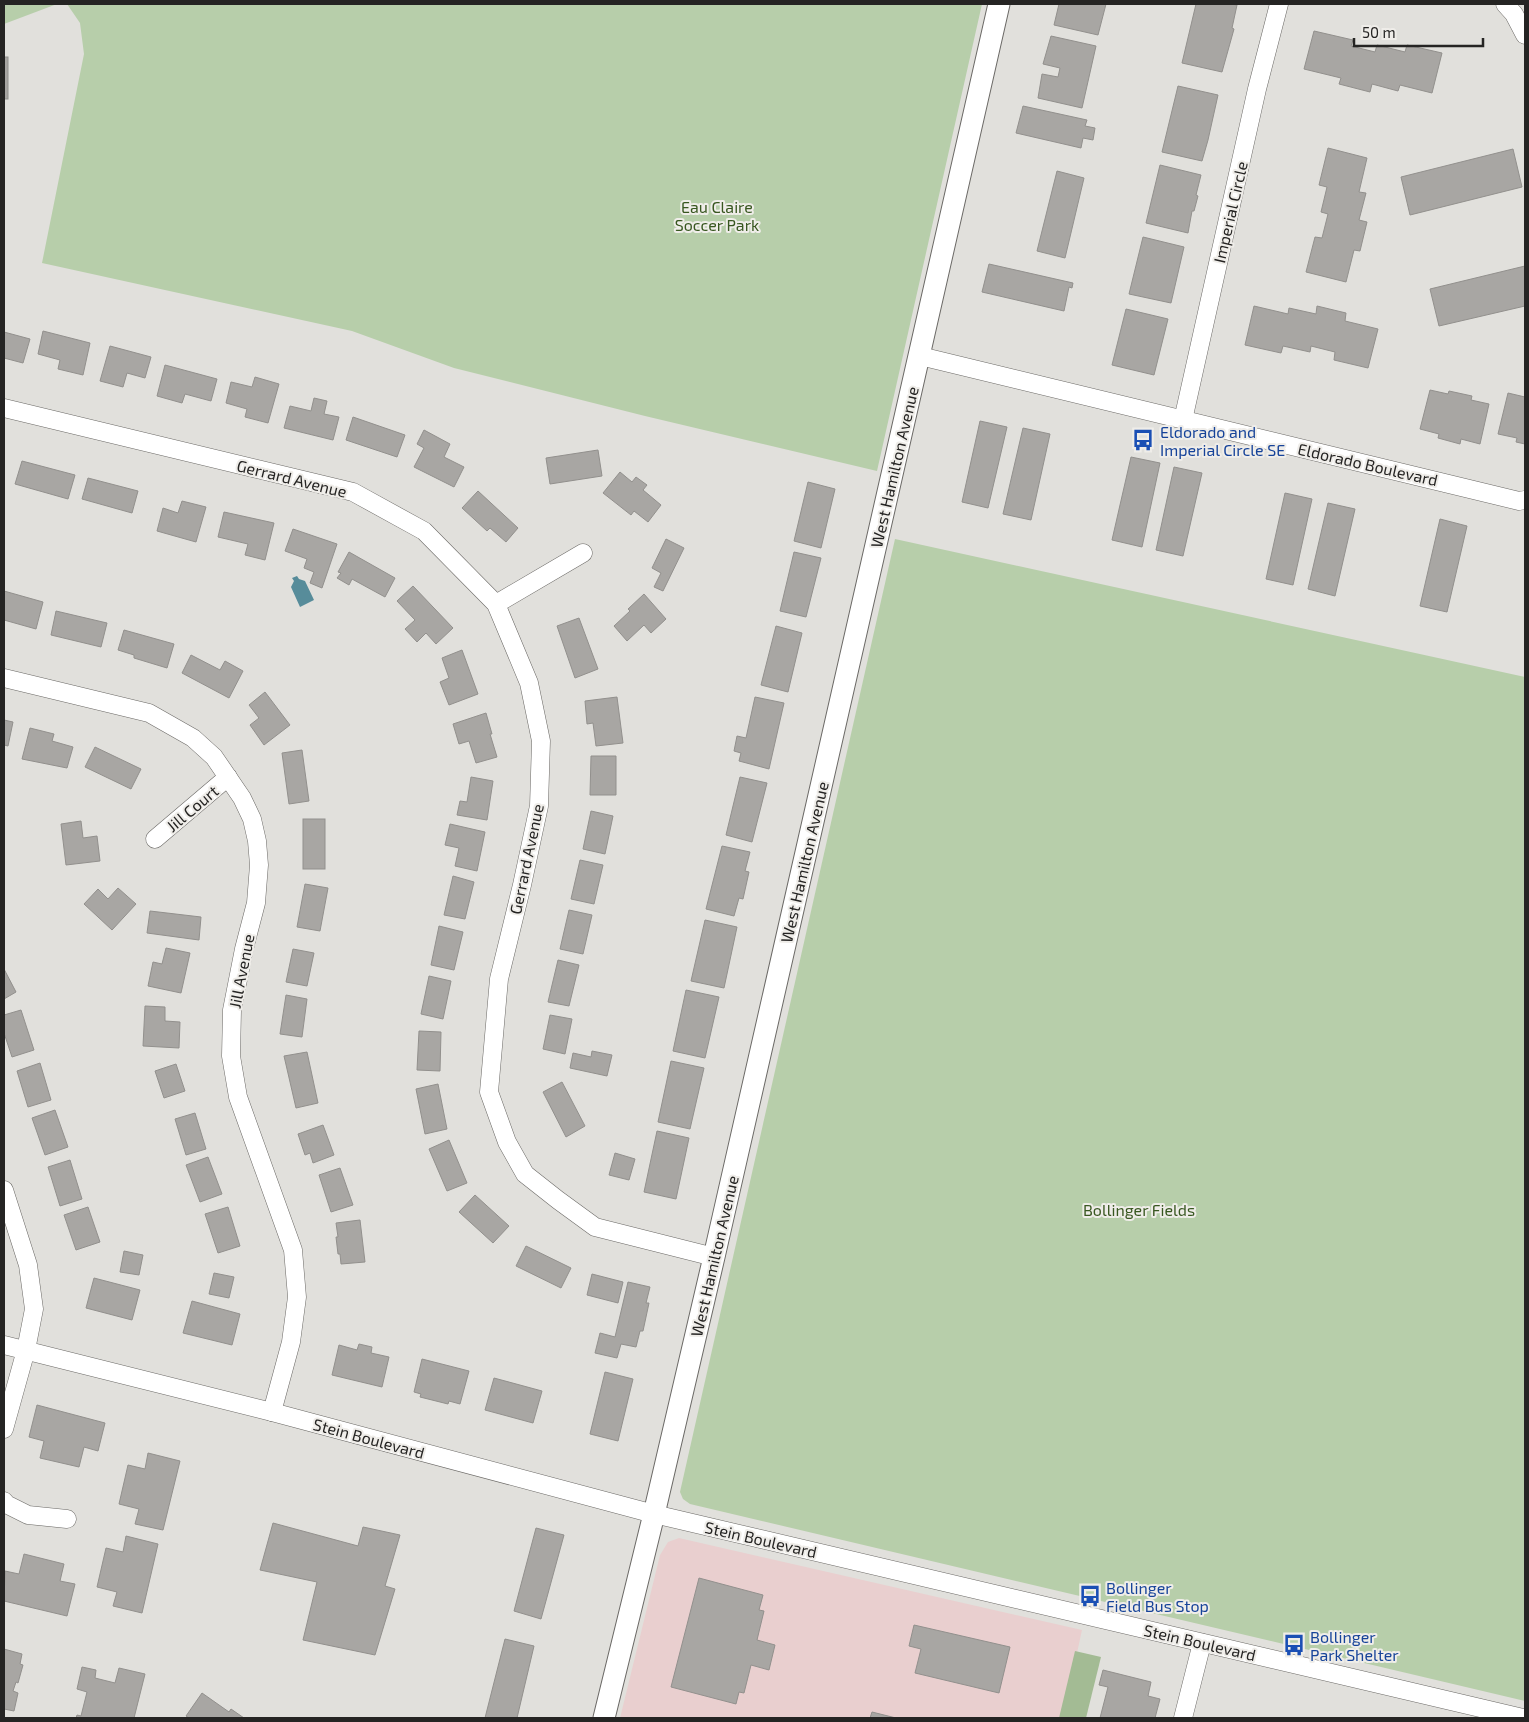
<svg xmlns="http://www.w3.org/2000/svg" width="1529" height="1722" viewBox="0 0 1529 1722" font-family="'Exo 2',sans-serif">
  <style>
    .commercial { fill: #e9cfcf }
    .green { fill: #b7ceaa }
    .forest { fill: #a3bb94 }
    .water { fill: #578c9a }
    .building { fill: #a8a6a3; stroke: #92908d }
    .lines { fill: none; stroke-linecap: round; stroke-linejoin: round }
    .minor-casing { stroke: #6b6966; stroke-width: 19 }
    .tertiary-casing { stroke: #6b6966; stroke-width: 23 }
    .minor { stroke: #fff; stroke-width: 18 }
    .tertiary { stroke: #fff; stroke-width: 21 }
    .labels { text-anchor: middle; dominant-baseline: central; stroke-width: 4; stroke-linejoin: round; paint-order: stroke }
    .park-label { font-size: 16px; fill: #385720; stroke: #efede9 }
    .street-label { font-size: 16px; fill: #252423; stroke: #efede9 }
    .transit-label { font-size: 16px; fill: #164399; stroke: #efede9; text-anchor: start }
  </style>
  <rect width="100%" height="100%" fill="#e1e0dc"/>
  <!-- commercial -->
  <path class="commercial" d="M679 1538 1082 1630 1063 1718H620L660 1555 668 1542Z"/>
  <!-- green -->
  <g class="green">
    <path d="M4 4H57L4 24Z"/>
    <path d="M67 4H982L877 471 645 416 454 368 352 331 42 263 84 54 80 23Z"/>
    <path d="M895 539 1525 677V1701L690 1504 683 1499 680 1492Z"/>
  </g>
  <!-- forest -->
  <path class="forest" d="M1075 1651 1101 1657 1086 1718H1059Z"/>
  <!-- water -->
  <path class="water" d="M297 576 299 579 305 581 314 600 300 607 291 587 294 581 292 578Z"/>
  <!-- building -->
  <g class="building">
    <path d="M1059 4H1106L1098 35 1054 25Z"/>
    <path d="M1196 4H1231L1237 5 1232 28 1234 29 1222 72 1182 63Z"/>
    <path d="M1314 31 1353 40 1351 46 1375 52 1377 45 1405 52 1407 45 1442 53 1432 93 1400 85 1398 91 1372 84 1370 92 1339 84 1341 78 1304 69Z"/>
    <path d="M1051 36 1096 46 1082 108 1038 98 1042 74 1058 77 1060 68 1043 64Z"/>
    <rect x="4" y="57" width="4" height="42"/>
    <path d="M1178 86 1218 95 1208 140 1202 161 1162 152Z"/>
    <path d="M1023 106 1087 120 1085 126 1095 128 1093 140 1083 138 1081 148 1016 133Z"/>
    <path d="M1328 148 1367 158 1359 192 1366 193 1359 220 1367 222 1360 251 1354 250 1346 282 1306 272 1315 237 1322 238 1328 214 1321 212 1327 187 1319 185Z"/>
    <path d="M1513 149 1522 187 1410 215 1401 177Z"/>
    <path d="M1160 165 1201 175 1196 195 1198 196 1194 211H1192L1188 233 1146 223Z"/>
    <path d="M1057 171 1084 178 1065 258 1037 251Z"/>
    <path d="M1143 237 1184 247 1171 303 1129 294Z"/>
    <path d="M989 264 1073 283 1072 288 1069 287 1064 311 982 292Z"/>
    <path d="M1525 266V306L1439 326 1430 289Z"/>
    <path d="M1254 306 1288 314 1289 308 1316 314 1317 306 1346 313 1345 321 1378 329 1368 368 1334 360 1335 352 1311 346 1310 352 1283 346 1281 353 1245 345Z"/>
    <path d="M1126 309 1168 319 1154 375 1112 365Z"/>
    <path d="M43 331 90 343 83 375 58 369 60 360 38 354Z"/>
    <path d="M4 332 30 339 23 363 4 358Z"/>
    <path d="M110 346 151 357 145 378 127 373 123 387 100 381Z"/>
    <path d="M165 365 217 379 211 401 185 394 182 403 157 396Z"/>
    <path d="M255 377 279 384 268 423 245 417 247 409 226 403 231 382 252 387Z"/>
    <path d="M1430 390 1448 394 1449 391 1472 396 1471 400 1489 404 1480 444 1461 439 1460 444 1438 438 1439 434 1420 429Z"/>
    <path d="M1508 393 1525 397V444L1516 442 1517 438 1498 434Z"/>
    <path d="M314 398 327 401 324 414 339 417 333 440 284 428 290 406 311 411Z"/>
    <path d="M353 417 405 435 397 457 346 440Z"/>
    <path d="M980 421 1007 427 988 508 962 502Z"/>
    <path d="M1023 428 1050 434 1031 520 1003 514Z"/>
    <path d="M424 430 450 444 444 457 464 467 454 487 414 467 424 448 417 444Z"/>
    <path d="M598 450 602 476 550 484 546 458Z"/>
    <path d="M1131 457 1160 463 1142 547 1112 540Z"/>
    <path d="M22 461 75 475 68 499 15 484Z"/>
    <path d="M1174 467 1202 473 1183 556 1156 550Z"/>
    <path d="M620 472 632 482 636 477 647 485 643 490 661 505 648 522 634 511 631 515 603 493Z"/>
    <path d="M88 478 138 491 132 513 82 499Z"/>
    <path d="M808 482 835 489 821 548 794 541Z"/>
    <path d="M478 491 518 528 506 542 490 528 487 531 462 508Z"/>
    <path d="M1285 493 1312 499 1293 585 1266 579Z"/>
    <path d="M182 501 206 507 196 542 157 531 163 508 178 513Z"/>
    <path d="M1328 503 1355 509 1335 596 1308 589Z"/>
    <path d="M224 512 274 523 265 560 245 555 248 544 218 537Z"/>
    <path d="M1440 519 1467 526 1447 612 1420 606Z"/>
    <path d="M293 529 337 544 322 588 310 583 314 572 304 568 307 559 285 551Z"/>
    <path d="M666 539 684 548 663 591 654 587 661 573 652 568Z"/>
    <path d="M349 552 395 578 385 597 352 579 349 585 337 578 341 573 338 572Z"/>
    <path d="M794 552 821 558 806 617 780 611Z"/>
    <path d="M413 586 453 628 436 644 426 633 417 642 405 629 415 620 397 601Z"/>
    <path d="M4 591 43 602 36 629 4 620Z"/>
    <path d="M644 594 666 619 651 633 644 625 627 641 614 626 630 611 628 609Z"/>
    <path d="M56 611 107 623 101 647 51 635Z"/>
    <path d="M579 618 598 669 575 678 557 626Z"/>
    <path d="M776 626 802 633 788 692 761 685Z"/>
    <path d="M124 630 174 644 167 668 134 658V655L118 650Z"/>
    <path d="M462 650 478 694 449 705 440 682 449 678 442 658Z"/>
    <path d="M191 655 220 670 225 661 243 671 229 698 182 673Z"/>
    <path d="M265 692 290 725 264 745 250 725 259 718 249 705Z"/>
    <path d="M617 697 623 743 596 746 593 723 587 724 585 701Z"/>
    <path d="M755 697 784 703 769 769 739 761 741 753 734 751 737 736 746 738Z"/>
    <path d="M486 713 492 734H490L497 757 476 763 469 741 459 744 453 724Z"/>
    <path d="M4 720 13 722 8 746 4 745Z"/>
    <path d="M30 728 54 734 52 741 73 747 67 768 22 759Z"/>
    <path d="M95 747 141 769 131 789 85 767Z"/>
    <path d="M302 750 309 801 289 804 282 753Z"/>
    <path d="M591 756H616V795H590Z"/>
    <path d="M471 777 493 781 487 820 457 815 460 801 467 802Z"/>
    <path d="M740 777 767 783 752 842 726 835Z"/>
    <path d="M591 811 613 816 605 854 583 849Z"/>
    <rect x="303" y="819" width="22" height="50"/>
    <path d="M81 821 83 838 97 836 100 861 66 865 61 824Z"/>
    <path d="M450 824 485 832 477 871 455 866 459 848 445 845Z"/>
    <path d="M722 846 750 852 745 871 749 872 743 899 739 898 734 916 706 909Z"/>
    <path d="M580 860 603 865 594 904 571 899Z"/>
    <path d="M453 876 474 882 465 919 444 915Z"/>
    <path d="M305 884 328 888 320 931 297 927Z"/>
    <path d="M118 888 136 904 112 930 84 904 98 889 108 899Z"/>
    <path d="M569 910 592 915 583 954 560 949Z"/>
    <path d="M150 911 201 917 199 940 147 933Z"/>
    <path d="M705 920 737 927 724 988 691 981Z"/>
    <path d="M439 926 463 932 454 970 431 965Z"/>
    <path d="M166 948 190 953 181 993 148 986 153 962 162 964Z"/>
    <path d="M293 949 314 953 307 986 286 982Z"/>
    <path d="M558 960 579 965 569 1006 548 1002Z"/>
    <path d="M4 969 16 992 4 999Z"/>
    <path d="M429 976 451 981 443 1019 421 1014Z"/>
    <path d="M686 990 719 997 705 1058 673 1051Z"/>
    <path d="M286 995 307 999 302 1037 280 1034Z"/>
    <path d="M145 1006 165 1007V1021L180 1022 179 1048 143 1046Z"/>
    <path d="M21 1010 34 1050 12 1057 4 1033V1015Z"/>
    <path d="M550 1015 572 1019 565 1054 543 1049Z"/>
    <path d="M419 1031 441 1032 440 1071 417 1070Z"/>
    <path d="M592 1051 612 1055 607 1076 570 1068 573 1053 591 1057Z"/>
    <path d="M307 1052 318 1103 296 1108 284 1056Z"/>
    <path d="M671 1061 704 1068 690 1129 658 1122Z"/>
    <path d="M40 1063 51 1100 28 1107 17 1071Z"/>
    <path d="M176 1064 185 1091 164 1098 155 1071Z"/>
    <path d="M562 1082 585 1126 566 1137 543 1092Z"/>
    <path d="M438 1084 447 1129 425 1134 416 1089Z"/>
    <path d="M55 1110 68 1147 45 1155 32 1118Z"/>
    <path d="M195 1113 206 1149 186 1155 175 1119Z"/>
    <path d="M323 1125 334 1155 313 1163 310 1153 305 1155 298 1134Z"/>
    <path d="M657 1131 689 1138 676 1199 644 1192Z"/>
    <path d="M449 1140 467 1183 447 1191 429 1149Z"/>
    <path d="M615 1153 635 1159 629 1180 609 1175Z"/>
    <path d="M208 1157 222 1194 200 1202 186 1165Z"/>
    <path d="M70 1160 82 1199 60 1206 48 1167Z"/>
    <path d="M340 1168 353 1205 331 1212 319 1175Z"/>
    <path d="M475 1195 509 1226 493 1243 459 1212Z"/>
    <path d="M88 1207 100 1242 76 1250 64 1215Z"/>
    <path d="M228 1207 240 1246 218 1253 205 1214Z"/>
    <path d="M360 1220 365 1262 341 1264 340 1254H338L336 1237H338L336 1223Z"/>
    <path d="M526 1246 571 1268 561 1288 516 1266Z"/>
    <path d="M124 1251 143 1255 139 1275 120 1272Z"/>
    <path d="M214 1273 234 1277 229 1298 209 1294Z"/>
    <path d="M592 1274 623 1282 618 1303 587 1295Z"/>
    <path d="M94 1278 140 1290 132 1320 86 1308Z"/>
    <path d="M628 1282 650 1287 646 1303H649L643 1331H640L636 1347 621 1344 617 1358 595 1353 600 1333 615 1337Z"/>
    <path d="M192 1301 240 1314 232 1345 183 1333Z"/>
    <path d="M359 1344 372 1347 371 1353 389 1357 382 1387 332 1375 339 1345 357 1350Z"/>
    <path d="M422 1359 469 1371 460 1404 449 1401 448 1404 420 1397 421 1394 414 1392Z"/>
    <path d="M605 1372 633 1379 618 1441 590 1434Z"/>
    <path d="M494 1378 542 1391 533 1423 485 1410Z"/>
    <path d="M37 1405 105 1423 98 1451 84 1447 79 1467 40 1458 44 1441 29 1437Z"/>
    <path d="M148 1453 180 1461 163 1530 135 1524 139 1509 119 1504 128 1465 145 1469Z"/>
    <path d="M273 1523 358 1546 363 1527 400 1535 385 1586 395 1589 375 1655 303 1640 317 1582 260 1570Z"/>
    <path d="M536 1528 564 1535 541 1619 514 1611Z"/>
    <path d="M126 1536 158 1544 142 1613 113 1606 117 1592 97 1587 106 1548 123 1552Z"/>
    <path d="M24 1554 64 1564 60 1581 75 1584 67 1616 4 1601 5 1571 19 1574Z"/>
    <path d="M699 1578 763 1595 759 1610 764 1611 757 1640 775 1645 769 1670 751 1665 744 1693 739 1692 736 1704 671 1687Z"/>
    <path d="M914 1625 1010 1647 999 1693 915 1673 921 1649 909 1646Z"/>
    <path d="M505 1639 534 1646 517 1718H485Z"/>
    <path d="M4 1649 22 1654 20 1664 23 1665 18 1683 16 1682 13 1691 18 1693 14 1711 4 1709Z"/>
    <path d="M82 1667 96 1670 95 1678 115 1683 119 1668 145 1674 134 1718H76L77 1715 81 1716 87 1692 77 1689Z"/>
    <path d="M1103 1670 1151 1682 1148 1696 1160 1699 1155 1718H1100L1108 1687 1099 1685Z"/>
    <path d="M202 1693 229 1712 231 1709 244 1718H189L186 1716Z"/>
    <path d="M872 1712 896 1718H870Z"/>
  </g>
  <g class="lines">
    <!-- minor casing -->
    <g class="minor-casing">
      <g id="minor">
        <path d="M1505 4 1514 14 1525 35"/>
        <path d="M920 356 1519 501 1525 500"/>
        <path d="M4 408 353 492 424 531 496 604 529 683 541 741 539 806 522 885 499 979 489 1092 507 1142 525 1174 558 1200 595 1227 714 1257"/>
        <path d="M1183 420 1257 89 1279 4"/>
        <path d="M496 604 583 553"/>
        <path d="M4 678 149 713 193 738 214 757 242 798 252 819 257 841 259 865 256 903 244 949 232 1010 231 1056 238 1097 293 1250 297 1297 291 1342 272 1412"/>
        <path d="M155 839 228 777"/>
        <path d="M4 1190 28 1265 34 1309 26 1350 4 1429"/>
        <path d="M4 1345 272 1412 654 1514 1523 1718"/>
        <path d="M4 1501 6 1504 28 1515 67 1519"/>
        <path d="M1183 1718 1202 1643"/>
      </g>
    </g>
    <!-- tertiary casing -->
    <g class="tertiary-casing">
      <path id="tertiary" d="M604 1718 654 1514 714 1257 999 4"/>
    </g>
    <!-- minor -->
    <use href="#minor" class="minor"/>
    <!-- tertiary -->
    <use href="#tertiary" class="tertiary"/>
  </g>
  <!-- icons -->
  <defs>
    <g id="bus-bare" transform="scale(1.725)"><path d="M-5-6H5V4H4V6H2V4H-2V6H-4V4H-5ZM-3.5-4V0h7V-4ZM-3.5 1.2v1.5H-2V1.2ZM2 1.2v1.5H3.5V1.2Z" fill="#1a4fb4" stroke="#efede9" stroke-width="2.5" paint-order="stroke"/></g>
  </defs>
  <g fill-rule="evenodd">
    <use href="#bus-bare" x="1143" y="440"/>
    <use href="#bus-bare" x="1090" y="1596"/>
    <use href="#bus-bare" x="1294" y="1645"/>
  </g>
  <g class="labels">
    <!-- park labels -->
    <g class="park-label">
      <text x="717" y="206">Eau Claire<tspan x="717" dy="18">Soccer Park</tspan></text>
      <text x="1139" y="1209">Bollinger Fields</text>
    </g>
    <!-- street labels -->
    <g class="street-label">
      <text transform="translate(1230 212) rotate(-77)">Imperial Circle</text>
      <text transform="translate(1368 464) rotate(13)">Eldorado Boulevard</text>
      <text transform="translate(894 467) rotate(-77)">West Hamilton Avenue</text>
      <text transform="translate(292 478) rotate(14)">Gerrard Avenue</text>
      <text transform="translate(192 808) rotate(-40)">Jill Court</text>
      <text transform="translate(526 859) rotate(-78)">Gerrard Avenue</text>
      <text transform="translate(804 862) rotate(-77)">West Hamilton Avenue</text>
      <text transform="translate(241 971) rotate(-79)">Jill Avenue</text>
      <text transform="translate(714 1256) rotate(-77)">West Hamilton Avenue</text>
      <text transform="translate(369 1438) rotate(15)">Stein Boulevard</text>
      <text transform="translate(761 1539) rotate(13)">Stein Boulevard</text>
      <text transform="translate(1200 1642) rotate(13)">Stein Boulevard</text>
    </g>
    <!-- transit labels -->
    <g class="transit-label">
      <text x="1160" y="431">Eldorado and<tspan x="1160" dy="18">Imperial Circle SE</tspan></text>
      <text x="1106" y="1587">Bollinger<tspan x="1106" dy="18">Field Bus Stop</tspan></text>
      <text x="1310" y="1636">Bollinger<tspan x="1310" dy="18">Park Shelter</tspan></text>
    </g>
  </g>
  <!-- border -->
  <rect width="1529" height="1722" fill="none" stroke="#252423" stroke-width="10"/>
  <!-- scale -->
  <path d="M1354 38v8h129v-8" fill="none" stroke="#252423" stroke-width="2.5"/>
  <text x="1362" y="38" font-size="15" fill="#252423" stroke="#efede9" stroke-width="4" paint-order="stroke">50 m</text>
</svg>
